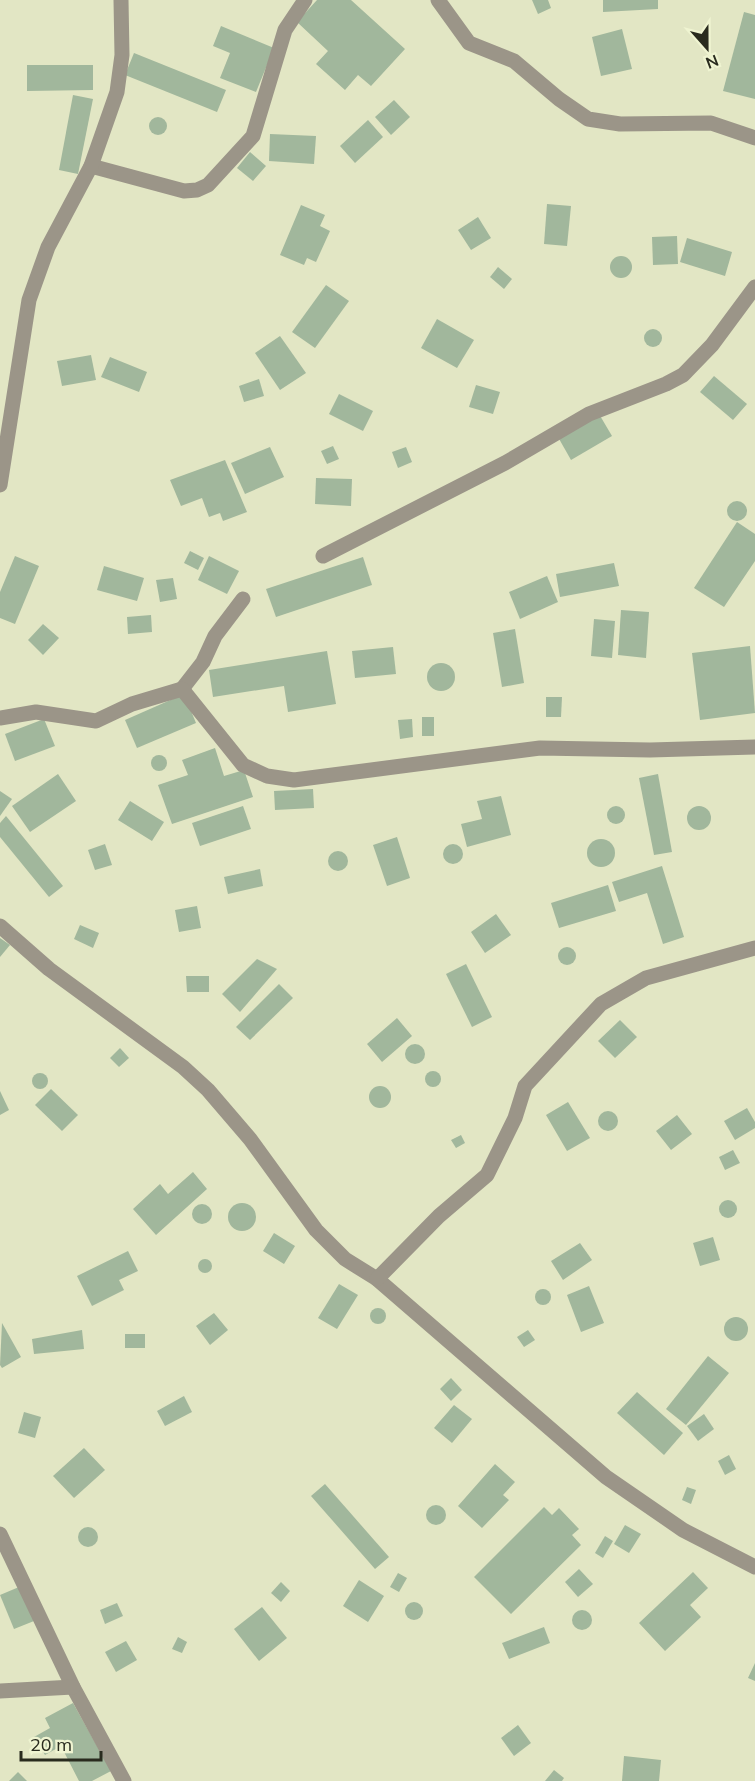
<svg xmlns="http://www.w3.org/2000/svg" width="755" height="1781" viewBox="0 0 755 1781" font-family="Mulish,sans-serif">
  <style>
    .building { fill: #a1b79c }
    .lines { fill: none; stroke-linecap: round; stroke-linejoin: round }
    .minor { stroke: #9b9588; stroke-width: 15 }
  </style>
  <rect width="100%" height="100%" fill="#e2e6c4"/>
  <!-- building -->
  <g class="building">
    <path d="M317 0H351L405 49 371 86 358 75 345 90 316 64 328 51 297 22Z"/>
    <path d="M532 0H548L551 8 538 14Z"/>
    <path d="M603 0H658V9L603 12Z"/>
    <path d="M744 12 755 15V99L723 91Z"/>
    <path d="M221 26 274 48 256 92 220 78 230 53 213 46Z"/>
    <path d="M622 29 632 69 601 76 592 37Z"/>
    <path d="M134 53 226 90 217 112 125 75Z"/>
    <path d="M27 65H93V90L27 91Z"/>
    <path d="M73 95 93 99 78 174 59 170Z"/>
    <path d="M394 100 410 117 391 135 375 117Z"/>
    <circle cx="158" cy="126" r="9"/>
    <path d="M368 120 383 137 355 163 340 146Z"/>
    <path d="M270 134 316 136 314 164 269 161Z"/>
    <path d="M250 152 266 166 253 181 237 168Z"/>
    <path d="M547 204 571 206 567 246 544 244Z"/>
    <path d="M301 205 325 215 320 226 330 231 316 262 307 258 304 265 280 255Z"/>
    <path d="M478 217 491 238 471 250 458 230Z"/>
    <path d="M677 236 678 264 653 265 652 237Z"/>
    <path d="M687 238 732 252 725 276 680 262Z"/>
    <circle cx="621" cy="267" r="11"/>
    <path d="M498 267 512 279 504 289 490 277Z"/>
    <path d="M326 285 349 301 315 348 292 332Z"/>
    <path d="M437 319 474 340 457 368 421 348Z"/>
    <circle cx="653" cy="338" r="9"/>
    <path d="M280 336 306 373 280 390 255 353Z"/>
    <path d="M91 355 96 380 62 386 57 361Z"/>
    <path d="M110 357 147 372 139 392 101 377Z"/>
    <path d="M714 376 747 404 733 420 700 392Z"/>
    <path d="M259 379 264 396 244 402 239 386Z"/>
    <path d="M476 385 500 392 493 414 469 407Z"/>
    <path d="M339 394 373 411 363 431 329 414Z"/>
    <path d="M599 414 612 436 571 460 558 437Z"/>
    <path d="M333 446 339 459 327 464 321 451Z"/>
    <path d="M270 447 284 477 245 494 231 463Z"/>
    <path d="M406 447 412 462 398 468 392 452Z"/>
    <path d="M225 460 247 512 223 521 220 513 209 517 202 498 181 506 170 480Z"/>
    <path d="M316 478 352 479 351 506 315 504Z"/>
    <circle cx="737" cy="511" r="10"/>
    <path d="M737 522 755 534V561L724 607 694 588Z"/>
    <path d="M190 551 204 558 198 570 184 563Z"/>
    <path d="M15 556 39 566 15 624 0 618V592Z"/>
    <path d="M209 556 239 571 227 594 198 580Z"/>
    <path d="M363 557 372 585 276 617 266 589Z"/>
    <path d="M614 563 619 586 560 597 556 574Z"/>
    <path d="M104 566 144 578 137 601 97 590Z"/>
    <path d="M547 576 558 602 520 619 509 592Z"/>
    <path d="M173 578 177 599 160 602 156 580Z"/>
    <path d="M621 610 649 612 646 658 618 655Z"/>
    <path d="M151 615 152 632 128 634 127 617Z"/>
    <path d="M594 619 615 621 612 658 591 656Z"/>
    <path d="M43 624 59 638 43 655 28 640Z"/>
    <path d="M515 629 524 683 502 687 493 633Z"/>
    <path d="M750 646 755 713 700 720 692 653Z"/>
    <path d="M393 647 396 674 355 678 352 651Z"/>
    <path d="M327 651 336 704 288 712 284 686 213 697 209 670Z"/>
    <circle cx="441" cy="677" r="14"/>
    <path d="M184 694 196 723 137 748 125 720Z"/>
    <path d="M546 697H562L561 717H546Z"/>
    <rect x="422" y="717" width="12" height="19"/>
    <path d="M44 719 55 746 15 761 5 734Z"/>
    <path d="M412 719 413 737 400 739 398 720Z"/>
    <path d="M215 748 224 776 244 770 253 797 172 824 158 785 188 775 182 760Z"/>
    <circle cx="159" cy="763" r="8"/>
    <path d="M58 774 76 801 30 832 12 806Z"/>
    <path d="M658 774 672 852 654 855 639 778Z"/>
    <path d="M313 789 314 808 275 810 274 791Z"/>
    <path d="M0 791 12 799 0 816Z"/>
    <path d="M501 796 511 835 467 847 461 824 482 819 477 801Z"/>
    <path d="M130 801 164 822 152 841 118 820Z"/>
    <circle cx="616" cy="815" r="9"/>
    <path d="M243 806 251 829 200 846 192 823Z"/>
    <circle cx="699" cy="818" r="12"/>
    <path d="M6 816 63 886 49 897 0 837V823Z"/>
    <path d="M397 837 410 878 387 886 373 845Z"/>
    <circle cx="601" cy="853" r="14"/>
    <path d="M105 844 112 865 95 870 88 850Z"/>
    <circle cx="453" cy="854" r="10"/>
    <circle cx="338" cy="861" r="10"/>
    <path d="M662 866 684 937 663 944 647 893 619 902 612 882Z"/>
    <path d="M260 869 263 886 228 894 224 877Z"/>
    <path d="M608 885 616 911 559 928 551 903Z"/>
    <path d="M197 906 201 928 179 932 175 910Z"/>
    <path d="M496 914 511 935 485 953 471 932Z"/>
    <path d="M80 925 99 933 93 948 74 939Z"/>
    <path d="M0 938 10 945 0 957Z"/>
    <circle cx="567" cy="956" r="9"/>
    <path d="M257 959 277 969 240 1012 222 994Z"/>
    <path d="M466 964 492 1017 472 1027 446 974Z"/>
    <path d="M186 976H209V992H187Z"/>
    <path d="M279 984 293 998 250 1040 236 1027Z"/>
    <path d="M397 1018 412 1036 382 1062 367 1044Z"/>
    <path d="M620 1020 637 1037 615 1058 598 1041Z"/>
    <circle cx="415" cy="1054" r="10"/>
    <path d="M120 1048 129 1058 119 1067 110 1058Z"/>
    <circle cx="433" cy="1079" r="8"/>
    <circle cx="40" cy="1081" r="8"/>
    <circle cx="380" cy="1097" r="11"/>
    <path d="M51 1089 78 1115 62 1131 35 1105Z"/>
    <path d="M0 1091 9 1110 0 1115Z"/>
    <path d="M568 1102 590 1138 567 1151 546 1115Z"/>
    <path d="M747 1108 755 1122V1128L735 1140 724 1121Z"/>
    <circle cx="608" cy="1121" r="10"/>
    <path d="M677 1115 692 1134 671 1150 656 1131Z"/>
    <path d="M461 1135 465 1143 456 1148 451 1140Z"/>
    <path d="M733 1150 740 1163 725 1170 719 1157Z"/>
    <path d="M193 1172 207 1189 156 1235 133 1209 160 1184 168 1194Z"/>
    <circle cx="728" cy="1209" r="9"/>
    <circle cx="242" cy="1217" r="14"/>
    <circle cx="202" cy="1214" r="10"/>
    <path d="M274 1233 295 1246 284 1264 263 1251Z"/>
    <path d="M713 1237 720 1260 700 1266 693 1243Z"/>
    <path d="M580 1243 592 1260 563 1280 551 1261Z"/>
    <path d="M128 1251 138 1271 119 1280 124 1290 92 1306 77 1276Z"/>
    <circle cx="205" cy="1266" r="7"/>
    <path d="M339 1284 358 1295 337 1329 318 1318Z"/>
    <path d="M589 1286 604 1323 581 1332 567 1295Z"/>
    <circle cx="543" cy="1297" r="8"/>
    <circle cx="378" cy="1316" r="8"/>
    <path d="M214 1313 228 1330 210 1345 196 1326Z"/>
    <circle cx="736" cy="1329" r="12"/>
    <path d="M2 1323 21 1357 2 1368 0 1365Z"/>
    <path d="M82 1330 84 1349 34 1354 32 1339Z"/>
    <path d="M528 1330 535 1340 524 1347 517 1337Z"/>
    <rect x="125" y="1334" width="20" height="14"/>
    <path d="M708 1356 729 1373 686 1425 666 1409Z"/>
    <path d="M451 1378 462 1390 451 1401 440 1389Z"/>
    <path d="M637 1392 683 1433 664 1455 617 1413Z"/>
    <path d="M184 1396 192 1412 165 1426 157 1411Z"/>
    <path d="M454 1405 472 1419 452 1443 434 1428Z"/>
    <path d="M24 1412 41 1417 35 1438 18 1433Z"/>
    <path d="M704 1414 714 1429 698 1441 687 1426Z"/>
    <path d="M84 1448 105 1470 74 1498 53 1476Z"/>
    <path d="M729 1455 736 1469 725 1475 718 1461Z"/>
    <path d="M495 1464 515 1482 503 1495 509 1500 482 1528 458 1506Z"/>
    <path d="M325 1484 389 1557 375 1569 311 1496Z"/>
    <path d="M687 1487 696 1490 691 1504 682 1500Z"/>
    <circle cx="436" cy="1515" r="10"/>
    <path d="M544 1507 552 1515 559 1508 579 1529 572 1535 581 1545 511 1614 474 1577Z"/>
    <path d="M625 1525 641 1534 629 1553 614 1544Z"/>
    <circle cx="88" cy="1537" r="10"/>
    <path d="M605 1536 613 1541 603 1558 595 1553Z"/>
    <path d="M579 1569 593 1584 578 1597 565 1582Z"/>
    <path d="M693 1572 708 1588 690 1605 701 1617 665 1651 639 1623Z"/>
    <path d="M398 1573 407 1578 399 1592 390 1587Z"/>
    <path d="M359 1580 384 1596 368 1622 343 1606Z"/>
    <path d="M281 1582 290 1591 281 1602 271 1593Z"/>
    <path d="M19 1587 34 1621 14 1629 0 1595Z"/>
    <circle cx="414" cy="1611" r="9"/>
    <path d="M117 1603 123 1616 105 1624 100 1610Z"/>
    <path d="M262 1607 287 1638 259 1661 234 1629Z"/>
    <circle cx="582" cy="1620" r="10"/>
    <path d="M544 1627 550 1643 509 1659 502 1643Z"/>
    <path d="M178 1637 187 1642 182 1653 172 1649Z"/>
    <path d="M126 1641 137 1660 116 1672 105 1652Z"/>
    <path d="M755 1663V1681L748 1678Z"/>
    <path d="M73 1703 111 1771 92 1781H79L61 1746 45 1755 34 1737 50 1728 45 1718Z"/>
    <path d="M518 1725 531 1743 514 1756 501 1738Z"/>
    <path d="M624 1756 661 1760 659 1781H622Z"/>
    <path d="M554 1770 564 1778 562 1781H545Z"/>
    <path d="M18 1772 27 1781H9Z"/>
  </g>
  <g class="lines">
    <!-- minor -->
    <g class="minor">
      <path d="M438 0 469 43 514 61 559 99 588 119 620 124 711 123 755 138"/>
      <path d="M91 166 184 191 197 190 208 185 253 136 285 30 305 0"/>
      <path d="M0 485 29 300 48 247 91 166 117 92 122 55 121 0"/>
      <path d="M323 556 505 463 589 414 666 384 683 375 712 345 755 287"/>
      <path d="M182 689 203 662 215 636 243 599"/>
      <path d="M0 718 36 712 96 721 132 704 182 689 243 765 267 776 294 780 540 748 650 750 755 747"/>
      <path d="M0 926 49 969 183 1067 208 1090 250 1139 316 1230 345 1259 377 1279 606 1477 683 1530 755 1567"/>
      <path d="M377 1279 439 1216 487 1175 515 1118 525 1086 601 1004 646 978 755 948"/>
      <path d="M0 1534 73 1687 124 1781"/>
      <path d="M0 1691 73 1687"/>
    </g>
  </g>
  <!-- north arrow -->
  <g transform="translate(707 48) rotate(159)" stroke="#eff4d1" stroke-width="4.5" paint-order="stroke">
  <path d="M0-4.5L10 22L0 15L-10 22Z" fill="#292b1e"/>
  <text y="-9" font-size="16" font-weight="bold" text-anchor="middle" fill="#292b1e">N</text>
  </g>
  <!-- scale -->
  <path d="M21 1751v9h80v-9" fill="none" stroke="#292b1e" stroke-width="3"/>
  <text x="30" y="1751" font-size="18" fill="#292b1e" stroke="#eff4d1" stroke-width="4.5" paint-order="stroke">20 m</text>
</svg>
